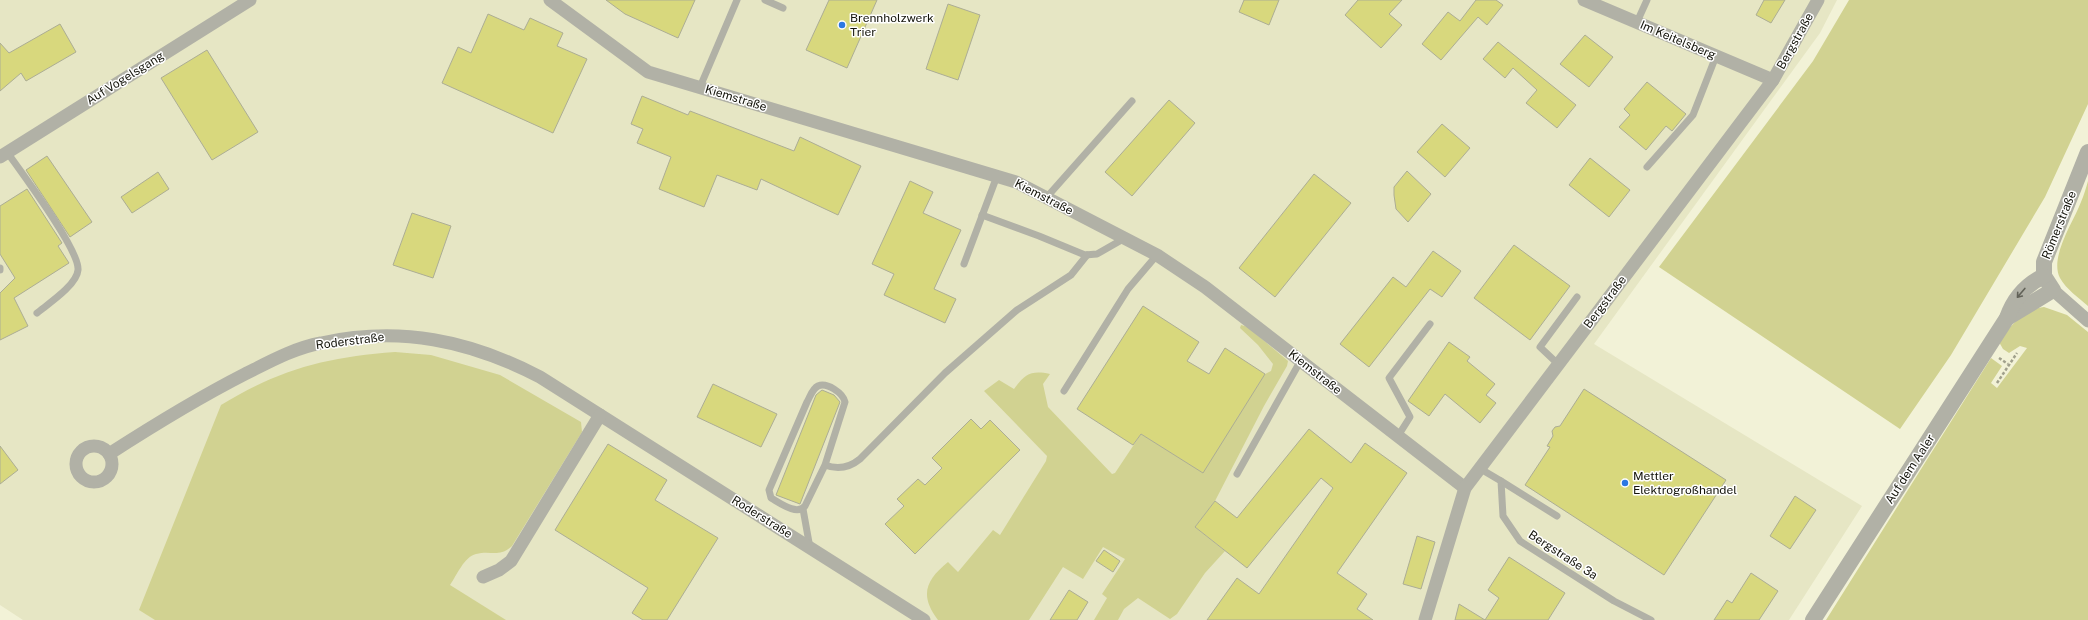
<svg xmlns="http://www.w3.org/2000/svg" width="2088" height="620" viewBox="0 0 2088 620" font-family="'Public Sans',sans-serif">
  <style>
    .built { fill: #e6e6c4 }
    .green { fill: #d1d291 }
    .building { fill: #d8d87d; stroke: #acad94 }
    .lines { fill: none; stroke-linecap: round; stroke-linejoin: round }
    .path { stroke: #a0a08c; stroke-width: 2.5; stroke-dasharray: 3 2; stroke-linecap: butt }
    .service { stroke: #b1b1a6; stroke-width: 7 }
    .minor { stroke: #b1b1a6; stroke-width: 13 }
    .tertiary { stroke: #b1b1a6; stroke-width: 16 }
    .oneway { stroke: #626258 }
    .poi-dot { fill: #2c77e3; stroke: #fff; stroke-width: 1.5 }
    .labels { text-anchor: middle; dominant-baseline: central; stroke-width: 3; stroke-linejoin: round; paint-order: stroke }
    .poi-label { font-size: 12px; fill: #14140b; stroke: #fff; text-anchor: start }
    .street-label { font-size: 12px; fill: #14140b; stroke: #fff }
  </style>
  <rect width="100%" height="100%" fill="#f2f2d7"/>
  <!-- built -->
  <path class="built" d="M0 0H1837L1820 33 1594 344 1862 506 1789 620H23L0 605Z"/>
  <!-- green -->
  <g class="green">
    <path d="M1849 0H2088V104L2045 197 1951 355 1900 429 1659 267 1813 61Z"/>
    <path d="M2088 181V306C2079 298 2066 289 2060 278 2049 257 2074 221 2081 202 2084 195 2086 188 2088 181Z"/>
    <path d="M2044 307 2067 315 2088 332V620H1826L1991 358 2002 366 1991 383 1997 388 2027 348 2020 346 2009 353 2003 349 1999 342C2011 325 2022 310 2044 307Z"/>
    <path d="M1241 325 1248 327 1288 361 1287 366 1264 406 1215 501 1195 527 1225 551 1205 573 1177 614 1170 619 1138 598 1124 609 1118 620H1094L1107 598 1102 594 1125 559 1103 547 1083 579 1063 567 1029 620H938C919 595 926 580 948 562L958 572 993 530 1000 535 1046 461 1047 456 984 391 999 380 1014 389C1025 374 1031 370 1050 374L1043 384 1048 407 1112 474 1115 473 1141 434 1202 472 1265 374 1271 371 1273 364 1258 345 1240 328Z"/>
    <path d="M395 352 431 355 500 375 581 422 582 432 512 546C499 558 491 550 476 554 464 557 457 575 450 585L506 620H155L139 610 221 405C280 369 327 357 395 352Z"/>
  </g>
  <!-- building -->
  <g class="building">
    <path d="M606 0H695L678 38 625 14Z"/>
    <path d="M829 0H877L847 68 806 50Z"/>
    <path d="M1244 0H1279L1269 25 1239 12Z"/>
    <path d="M1358 0H1402L1389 14 1402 25 1381 48 1345 15Z"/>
    <path d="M1476 0H1496L1503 5 1487 25 1478 17 1441 60 1422 44 1448 12 1460 21Z"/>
    <path d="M1764 0H1785L1771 23 1756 15Z"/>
    <path d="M948 4 980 15 958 80 926 69Z"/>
    <path d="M488 14 524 30 530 18 563 33 557 46 587 59 553 133 442 83 458 47 471 53Z"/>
    <path d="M60 24 76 52 26 81 21 73 0 91V43L9 53Z"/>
    <path d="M1585 35 1613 57 1589 87 1560 64Z"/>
    <path d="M1498 42 1576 105 1557 128 1526 103 1537 90 1513 68 1505 78 1483 59Z"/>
    <path d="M207 50 258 132 212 160 161 78Z"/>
    <path d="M1647 82 1686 114 1672 131 1666 126 1646 150 1619 127 1630 115 1624 109Z"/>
    <path d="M642 96 688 115 690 111 794 151 800 137 861 166 838 215 761 179 757 190 717 175 704 207 659 189 671 157 637 143 643 129 631 124Z"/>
    <path d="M1169 100 1195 123 1132 196 1105 172Z"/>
    <path d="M1442 124 1470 148 1445 177 1417 152Z"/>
    <path d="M47 156 92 222 70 237 26 170Z"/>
    <path d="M1590 158 1630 190 1609 217 1569 185Z"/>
    <path d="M1407 171 1431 194 1408 222 1396 209 1394 195V187Z"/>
    <path d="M158 172 169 189 132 213 121 197Z"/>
    <path d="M1314 174 1351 203 1275 297 1239 268Z"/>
    <path d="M910 181 933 192 923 213 961 230 934 289 956 299 945 323 884 295 894 274 872 264Z"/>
    <path d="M27 189 62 243 58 246 69 263 14 298 28 326 0 340V293L15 278 0 254V206Z"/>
    <path d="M412 213 451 226 433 278 393 265Z"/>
    <path d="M1514 245 1570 286 1530 340 1474 298Z"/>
    <path d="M1433 251 1461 271 1442 297 1430 289 1369 367 1340 344 1393 277 1406 287Z"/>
    <path d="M1143 306 1199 342 1187 361 1209 374 1225 348 1265 374 1203 473 1141 434 1133 445 1077 409Z"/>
    <path d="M1449 342 1470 357 1467 361 1495 384 1486 395 1496 403 1480 423 1445 394 1429 416 1408 401Z"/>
    <path d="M713 384 777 414 761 447 697 417Z"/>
    <path d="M1584 389 1726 480 1664 575 1525 485 1550 447 1547 446 1553 436 1552 431 1555 427 1560 426Z"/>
    <path d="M822 390 834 395 840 402 800 504 776 495 816 395Z"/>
    <path d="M971 419 981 429 990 420 1020 450 915 554 885 524 904 506 897 499 918 479 925 485 942 468 932 458Z"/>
    <path d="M1309 429 1351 463 1365 443 1407 473 1337 573 1367 594 1357 609 1373 620H1207L1237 578 1259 594 1333 488 1321 478 1247 568 1195 527 1215 501 1237 518Z"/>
    <path d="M608 444 667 480 655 500 718 538 667 620H643L632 613 648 588 555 530Z"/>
    <path d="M0 446 18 470 0 484Z"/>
    <path d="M1795 496 1816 510 1790 549 1770 536Z"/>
    <path d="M1417 536 1435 542 1421 589 1403 584Z"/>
    <path d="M1104 550 1120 561 1113 572 1096 561Z"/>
    <path d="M1509 557 1565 593 1548 620H1455L1459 604 1485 620 1499 598 1488 590Z"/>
    <path d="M1751 573 1778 591 1759 620H1714L1727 600 1732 603Z"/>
    <path d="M1069 590 1088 602 1077 620H1050Z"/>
  </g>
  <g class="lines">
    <!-- path -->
    <g class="path">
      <path d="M1999 358 2008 364"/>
      <path d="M1997 383 2017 353"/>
    </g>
    <!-- service -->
    <g class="service">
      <path d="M765 0 783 8"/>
      <path d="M1637 22 1647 0"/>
      <path d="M700 87 737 0"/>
      <path d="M7 152C21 172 80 250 78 270 77 285 48 304 37 313"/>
      <path d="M1647 167 1693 115 1716 56"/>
      <path d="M1046 198 1132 101"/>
      <path d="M982 215 1039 236 1085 255 1097 254 1125 238"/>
      <path d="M964 264 997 176"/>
      <path d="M0 268V270"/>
      <path d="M1558 364 1540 347 1577 297"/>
      <path d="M1064 391 1128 289 1157 255"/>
      <path d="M1398 436 1410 417 1389 378 1430 324"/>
      <path d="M825 465 845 402C843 393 827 382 818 386 812 389 810 397 807 402L769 490 771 498C780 503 797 516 805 506L825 465C838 470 849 468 860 459L945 373 1017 310 1071 275 1087 255"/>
      <path d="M1479 468 1501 481 1503 516 1520 541 1614 601 1651 620"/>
      <path d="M1237 474 1301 360"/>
      <path d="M1501 481 1557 516"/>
      <path d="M803 509 810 548"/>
    </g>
    <!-- minor -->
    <g class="minor">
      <path d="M550 0 648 72 1016 182 1157 255 1205 287 1465 488"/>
      <path d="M1584 0 1773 80"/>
      <path d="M0 157 250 0"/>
      <path d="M2053 290 2088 321"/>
      <circle cx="94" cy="464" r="18"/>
      <path d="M109 454C154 425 198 398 245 374 269 362 294 348 321 343 400 326 469 340 540 377L924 620"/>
      <path d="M483 577 499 570 511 561 600 415"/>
      <path d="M1425 620 1465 488 1773 80 1818 0"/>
    </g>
    <!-- tertiary -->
    <g class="tertiary">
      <path d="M2007 318 2053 290 2044 276V262L2088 152"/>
      <path d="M1813 620 2007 318C2014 298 2025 285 2044 276"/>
    </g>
  </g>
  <!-- one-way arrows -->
  <defs><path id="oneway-shaft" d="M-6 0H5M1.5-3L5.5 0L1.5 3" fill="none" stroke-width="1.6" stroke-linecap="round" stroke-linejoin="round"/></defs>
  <use class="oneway" href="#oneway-shaft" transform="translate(2021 293) rotate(130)"/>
  <!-- markers -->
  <g class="poi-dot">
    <circle cx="842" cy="25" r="4"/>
    <circle cx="1625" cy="483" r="4"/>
  </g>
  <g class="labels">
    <!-- poi labels -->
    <g class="poi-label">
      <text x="850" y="18">Brennholzwerk<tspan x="850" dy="14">Trier</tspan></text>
      <text x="1633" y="476">Mettler<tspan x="1633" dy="14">Elektrogroßhandel</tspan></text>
    </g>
    <!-- street labels -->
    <g class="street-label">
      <text transform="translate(1678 40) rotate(23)">Im Keitelsberg</text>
      <text transform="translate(1795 41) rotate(-61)">Bergstraße</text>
      <text transform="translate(125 78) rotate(-32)">Auf Vogelsgang</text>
      <text transform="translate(736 98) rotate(17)">Kiemstraße</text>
      <text transform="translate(1044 197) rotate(27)">Kiemstraße</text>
      <text transform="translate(2059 225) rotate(-68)">Römerstraße</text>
      <text transform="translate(1605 302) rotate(-53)">Bergstraße</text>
      <text transform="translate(350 341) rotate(-7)">Roderstraße</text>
      <text transform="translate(1315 372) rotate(38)">Kiemstraße</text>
      <text transform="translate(1910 469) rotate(-57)">Auf dem Aaler</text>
      <text transform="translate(762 517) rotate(32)">Roderstraße</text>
      <text transform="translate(1563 555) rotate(33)">Bergstraße 3a</text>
    </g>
  </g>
</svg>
